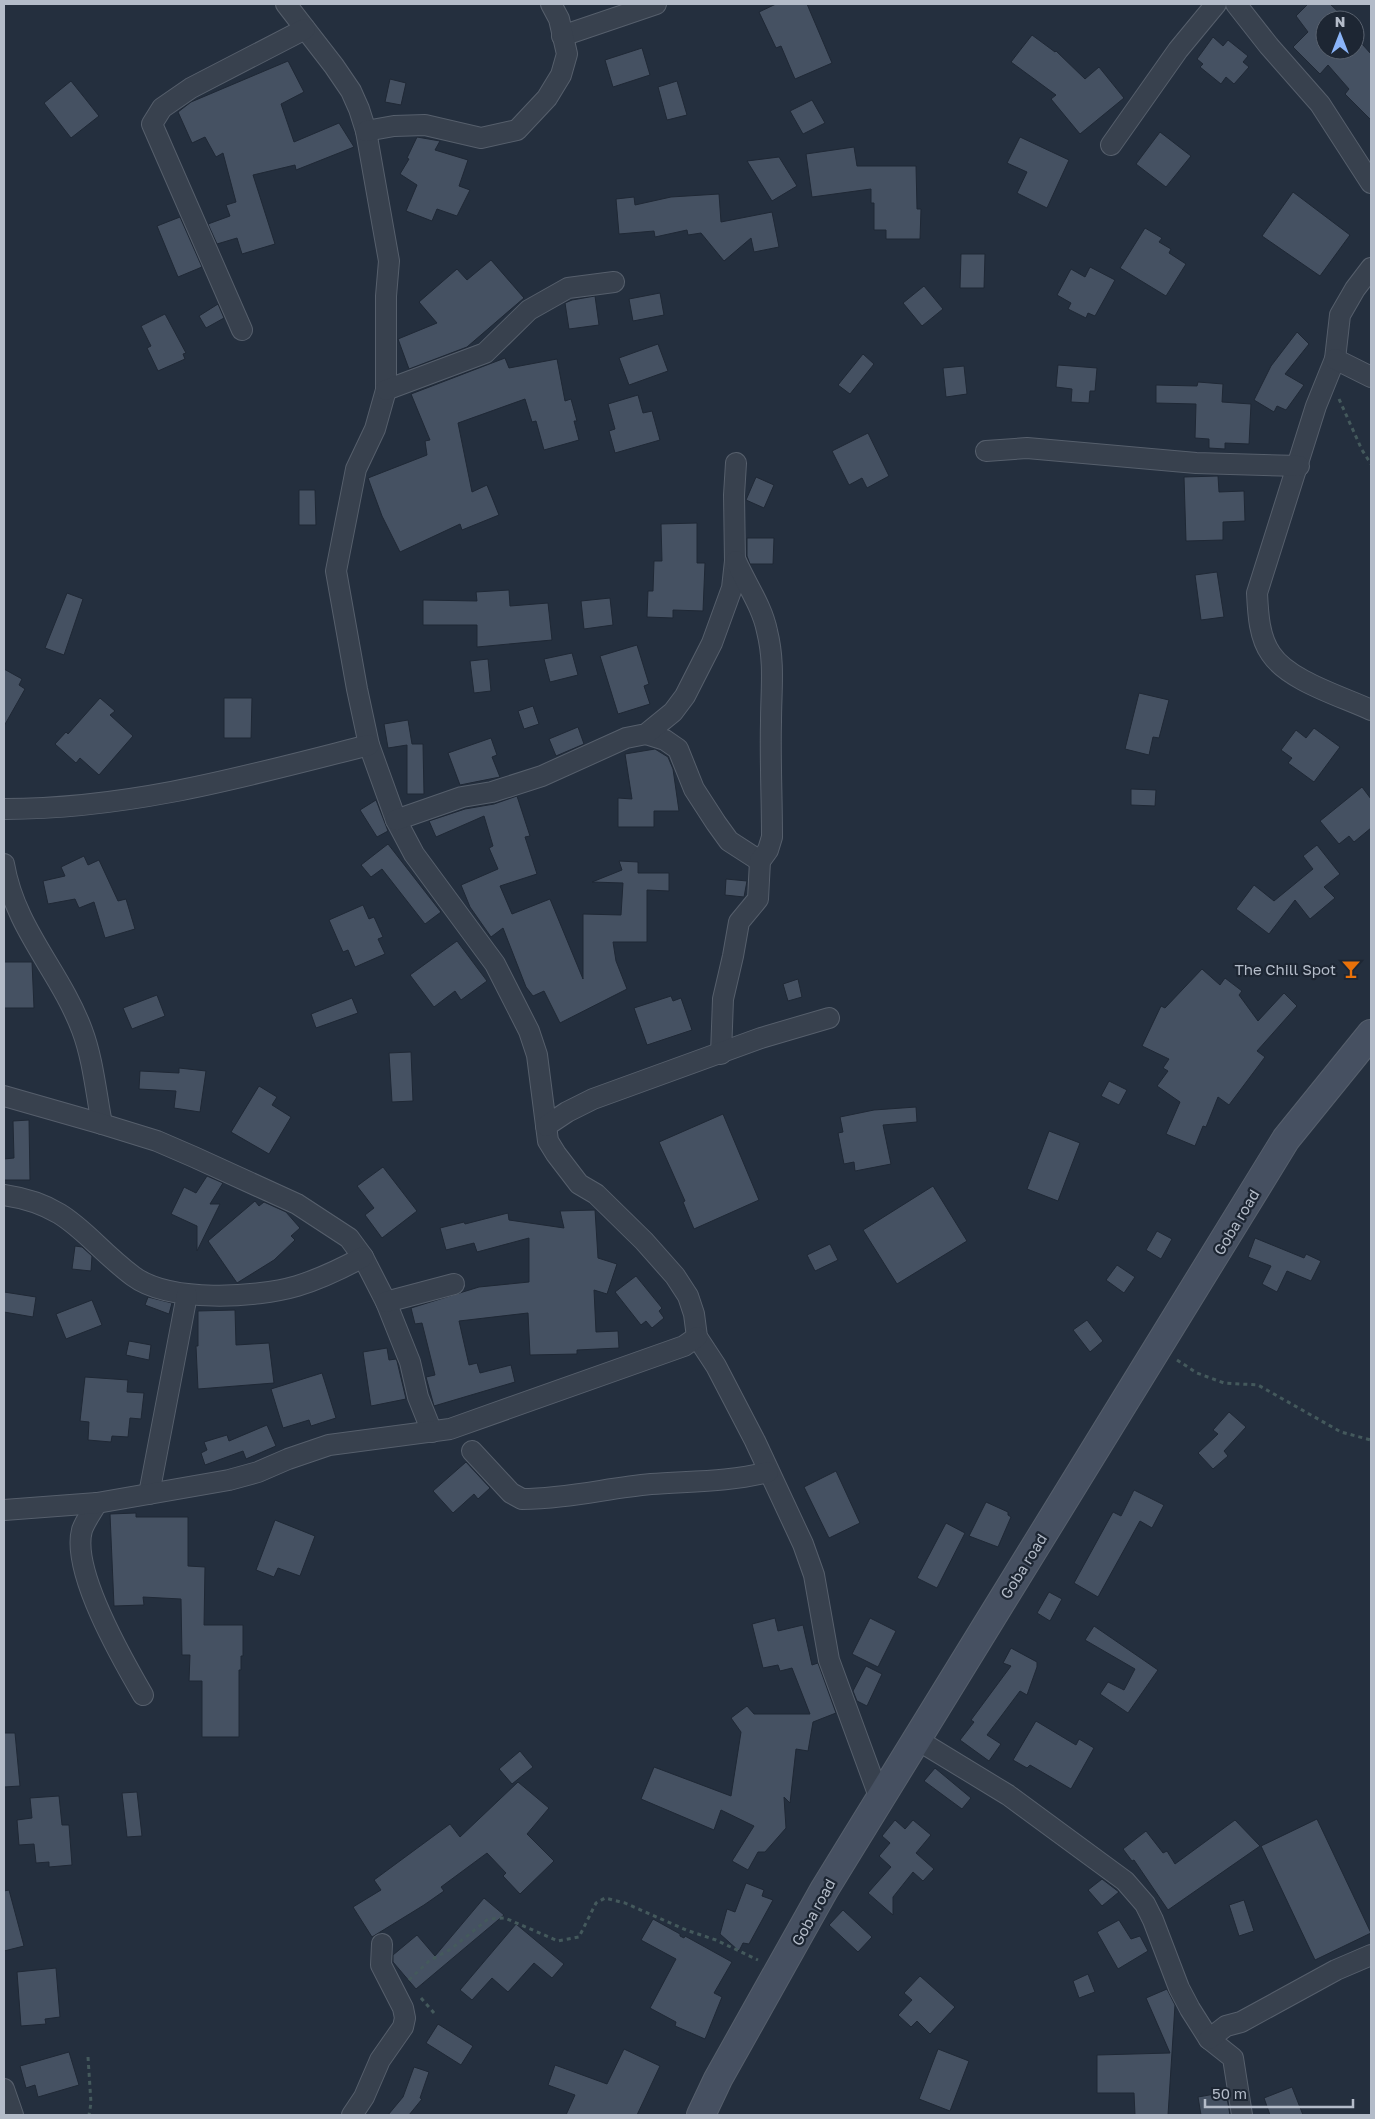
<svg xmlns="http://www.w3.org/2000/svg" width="1375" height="2119" viewBox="0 0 1375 2119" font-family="'Golos Text',sans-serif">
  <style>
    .building { fill: #455162; stroke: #1f2835 }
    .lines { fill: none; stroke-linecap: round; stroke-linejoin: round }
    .street-casing { stroke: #565f6c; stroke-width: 22 }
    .secondary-casing { stroke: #565f6c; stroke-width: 30 }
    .path { stroke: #44595c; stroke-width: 3; stroke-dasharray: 4 4; stroke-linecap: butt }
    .street { stroke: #38414e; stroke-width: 20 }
    .secondary { stroke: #465061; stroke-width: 28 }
    .labels { text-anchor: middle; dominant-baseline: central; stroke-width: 4.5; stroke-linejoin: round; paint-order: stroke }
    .poi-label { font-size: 15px; fill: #b4bcc9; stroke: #1d2633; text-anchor: end }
    .street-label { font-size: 15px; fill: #b4bcc9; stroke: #1d2633 }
  </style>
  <rect width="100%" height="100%" fill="#242f3e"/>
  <!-- building -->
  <g class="building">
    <path d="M776 4H807L832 63 795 79 781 46 776 48 759 12Z"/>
    <path d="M1308 4H1330L1347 20H1325V50H1355V36L1371 54V120L1345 94 1349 89 1328 65 1320 74 1293 47 1308 32 1296 16Z"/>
    <path d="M1032 35 1055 52 1056 51 1085 79 1099 67 1124 98 1080 134 1051 99 1056 95 1011 62Z"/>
    <path d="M1213 37 1223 46 1228 40 1248 56 1243 62 1249 67 1234 84 1226 77 1221 84 1200 67 1203 64 1197 59Z"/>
    <path d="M642 48 650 75 613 87 605 60Z"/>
    <path d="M288 61 304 92 281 104 294 142 339 123 354 147 296 170 295 165 253 175 275 244 242 254 237 238 217 244 208 224 230 216 226 205 236 202 223 153 216 157 205 137 192 143 178 112 191 102Z"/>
    <path d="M390 79 406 83 401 105 385 102Z"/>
    <path d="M71 81 99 116 71 138 44 103Z"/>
    <path d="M677 81 687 115 667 120 658 87Z"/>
    <path d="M812 100 825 123 803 134 790 111Z"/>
    <path d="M1160 132 1191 156 1166 187 1136 164Z"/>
    <path d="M417 137 440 141 435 150 468 160 459 186 470 190 457 216 437 209 432 221 406 211 417 185 400 174 409 159 407 158Z"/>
    <path d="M1020 137 1069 160 1047 208 1017 193 1027 172 1007 163Z"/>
    <path d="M854 147 857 166H916L917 209H921L920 239H886V230H874V203H871V189L812 197 806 154Z"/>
    <path d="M779 157 797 186 772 201 747 161Z"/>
    <path d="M1293 192 1350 235 1320 276 1262 236Z"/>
    <path d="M719 194 721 222 772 212 779 247 754 252 751 238 724 261 701 233 688 235 687 230 655 237 654 231 619 234 616 199 634 197 635 205 671 197Z"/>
    <path d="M180 217 202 267 178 277 157 226Z"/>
    <path d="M1145 228 1162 238 1159 242 1171 249 1169 253 1186 264 1166 296 1120 268Z"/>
    <path d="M961 254H985L984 288H960Z"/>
    <path d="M491 260 524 298 467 347 409 369 398 339 437 323 419 302 457 269 467 280Z"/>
    <path d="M1090 267 1115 280 1095 316 1088 313 1086 318 1068 309 1071 303 1057 295 1071 269 1085 277Z"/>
    <path d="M924 286 943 309 922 326 903 303Z"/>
    <path d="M660 293 664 315 633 321 629 299Z"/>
    <path d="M595 296 599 325 569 329 565 303 572 300Z"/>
    <path d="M218 304 224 318 206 328 199 316Z"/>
    <path d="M165 314 186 353 183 354 185 359 158 371 147 348 151 346 141 326Z"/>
    <path d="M1297 332 1309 344 1285 374 1304 385 1286 410 1277 406 1274 412 1254 400 1271 366Z"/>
    <path d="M658 344 668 371 629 385 619 358Z"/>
    <path d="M863 354 874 364 850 394 838 385Z"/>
    <path d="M505 358 509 368 557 359 565 401 571 399 577 421H574L579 440 544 450 536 421 532 422 525 399 458 423 472 492 487 485 499 515 462 530 460 524 400 552 382 516 368 478 427 455 425 441 430 440 411 394Z"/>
    <path d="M1058 365 1097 368 1095 391H1090L1089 403 1071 402 1072 389 1056 387Z"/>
    <path d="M964 366 967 394 946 397 943 368Z"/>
    <path d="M1198 382 1223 384 1222 402 1251 404 1249 444 1225 443V449L1209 448V439L1195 438 1196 404 1156 403V385L1197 386Z"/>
    <path d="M638 395 643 413 652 411 660 440 615 453 609 431 615 429 608 404Z"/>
    <path d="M868 433 889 476 867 488 862 478 849 485 832 451Z"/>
    <path d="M1218 476 1219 492 1244 491 1245 521 1223 522V540L1186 541 1184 477Z"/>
    <path d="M756 477 774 485 764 508 746 500Z"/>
    <path d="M299 490H315L316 525H299Z"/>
    <path d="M697 523V563H705L703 611 673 610V618L647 617 648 591H653L654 561H662L661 524Z"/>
    <path d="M747 538H774L773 564H750L747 556Z"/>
    <path d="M1217 572 1224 617 1201 620 1195 575Z"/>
    <path d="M509 590 510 606 548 603 552 640 477 647V625H423V600L477 601 476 592Z"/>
    <path d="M67 593 83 599 64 655 45 648Z"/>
    <path d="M610 598 613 625 584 629 581 601Z"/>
    <path d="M637 645 649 684 644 686 650 704 618 714 600 656Z"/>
    <path d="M572 653 578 675 550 682 544 659Z"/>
    <path d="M488 659 491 691 474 693 470 661Z"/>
    <path d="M4 669 22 679 19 685 25 689 4 726Z"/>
    <path d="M1139 693 1169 700 1159 738 1153 737 1149 755 1125 749Z"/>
    <path d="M100 698 115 711 110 715 133 736 99 775 80 758 76 763 55 744 66 732 68 734Z"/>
    <path d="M224 698H252L251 738H224Z"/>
    <path d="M533 706 539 724 524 729 518 711Z"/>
    <path d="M408 720 412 744H423L424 794H407V745L388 748 384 724Z"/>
    <path d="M578 727 584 744 556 756 549 739Z"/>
    <path d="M1314 728 1340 747 1314 782 1288 763 1292 758 1281 750 1296 730 1306 738Z"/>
    <path d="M491 738 497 755 492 757 500 777 460 785 448 753Z"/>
    <path d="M655 749 668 757 673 769 679 811H654V827H618V798L632 799 625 754Z"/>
    <path d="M1362 787 1371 799V828L1354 842 1349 836 1339 844 1320 821Z"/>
    <path d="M1131 789 1156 790 1155 806 1131 805Z"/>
    <path d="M517 796 530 836 525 837 537 874 500 886 512 914 550 899 583 979V914L621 915 623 883 592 882 622 870 619 861 638 862V873H669V891L647 890V942H613L616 961 627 989 560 1023 544 991 533 996 526 987 503 928 491 937 470 907 461 885 498 869 489 848 493 846 484 816 436 837 429 821 465 809 494 804Z"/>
    <path d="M376 800 388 831 377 837 360 810Z"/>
    <path d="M388 844 441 912 425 924 382 869 371 877 361 865Z"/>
    <path d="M1317 845 1340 874 1324 887 1335 898 1310 919 1295 900 1269 934 1236 909 1254 885 1274 901 1313 869 1303 856Z"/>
    <path d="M84 856 88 865 99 860 118 901 126 899 135 929 105 938 94 902 79 908 75 899 48 904 43 881 65 876 61 867Z"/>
    <path d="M726 879 747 881 744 897 725 895Z"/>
    <path d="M363 905 369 919 374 917 383 937 378 939 385 954 355 967 348 950 343 952 329 920Z"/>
    <path d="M457 941 487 981 461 1000 455 991 434 1007 410 975Z"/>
    <path d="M4 962H32L34 1008H4Z"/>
    <path d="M1202 969 1220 985 1225 978 1242 991 1239 995 1258 1021 1284 993 1297 1006 1257 1051 1265 1057 1229 1105 1218 1097 1206 1127 1203 1126 1195 1146 1166 1134 1180 1102 1157 1086 1168 1071 1163 1068 1169 1059 1142 1046 1161 1006 1165 1008Z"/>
    <path d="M798 979 802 997 788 1001 783 984Z"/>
    <path d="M157 995 165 1016 132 1029 123 1008Z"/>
    <path d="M671 996 673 1001 681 998 692 1030 647 1045 634 1008Z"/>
    <path d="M352 998 358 1013 316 1028 311 1014Z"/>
    <path d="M411 1052 413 1101 392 1102 389 1053Z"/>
    <path d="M179 1068 206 1071 200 1112 174 1108 176 1091 139 1089 140 1071 179 1073Z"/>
    <path d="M1109 1081 1127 1090 1119 1105 1101 1096Z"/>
    <path d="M259 1086 277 1097 272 1105 291 1117 269 1154 231 1132Z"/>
    <path d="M916 1107 917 1122 883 1125 891 1164 855 1171 854 1162 844 1164 838 1133 843 1132 840 1117 874 1110Z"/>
    <path d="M723 1114 759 1200 694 1229 683 1202 685 1201 659 1142Z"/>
    <path d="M29 1120 30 1180H4V1159L14 1158 13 1121Z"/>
    <path d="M1049 1131 1080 1143 1058 1201 1027 1189Z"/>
    <path d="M383 1167 417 1211 382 1238 365 1215 374 1208 357 1186Z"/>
    <path d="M207 1176 223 1183 210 1204H220L197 1251V1226L171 1214 184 1187 196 1193Z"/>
    <path d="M933 1186 967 1241 897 1284 863 1230Z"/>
    <path d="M255 1201 259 1206 264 1202 286 1212 300 1228 291 1236 295 1240 274 1260 237 1283 208 1241Z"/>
    <path d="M595 1210 598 1258 617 1264 607 1294 594 1290 596 1332 618 1331 619 1348 577 1350V1354L530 1355 528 1313 459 1321 469 1365 477 1363 480 1373 511 1365 515 1382 434 1406 426 1377 435 1375 422 1323 415 1324 411 1308 479 1287 529 1282V1238L477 1252 474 1243 446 1250 440 1228 464 1222 465 1224 508 1213 509 1220 564 1228 560 1211Z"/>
    <path d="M1157 1231 1172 1239 1161 1259 1146 1250Z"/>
    <path d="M1255 1238 1304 1258 1306 1254 1321 1261 1311 1281 1287 1271 1277 1292 1262 1284 1271 1266 1248 1257Z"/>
    <path d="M830 1244 838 1260 815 1271 807 1255Z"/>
    <path d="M75 1246 82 1247 92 1256 91 1271 72 1269Z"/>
    <path d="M1117 1265 1135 1277 1124 1293 1106 1280Z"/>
    <path d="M636 1276 662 1308 659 1311 664 1318 652 1328 646 1321 641 1325 615 1292Z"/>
    <path d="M4 1292 36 1297 33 1317 4 1312Z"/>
    <path d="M148 1297 172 1303 169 1314 145 1305Z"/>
    <path d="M92 1300 102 1325 66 1339 56 1314Z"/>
    <path d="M235 1310 236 1345 269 1343 274 1383 198 1389 196 1346H198V1311Z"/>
    <path d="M1087 1320 1103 1341 1090 1352 1073 1330Z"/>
    <path d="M129 1341 151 1345 149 1360 126 1355Z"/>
    <path d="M387 1348 389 1360 396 1359 397 1361 406 1399 371 1406 363 1352Z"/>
    <path d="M322 1373 336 1418 311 1426 309 1420 283 1428 271 1389Z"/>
    <path d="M85 1377 128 1380 127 1392 144 1393 141 1419 130 1418 128 1437 112 1436 111 1442 88 1440 89 1422 80 1421Z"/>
    <path d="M1229 1412 1246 1427 1224 1451 1228 1456 1213 1469 1198 1453 1218 1434 1213 1430Z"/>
    <path d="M267 1425 276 1446 246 1459 243 1451 205 1465 201 1453 207 1450 204 1442 227 1435 229 1441Z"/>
    <path d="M466 1462 490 1488 478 1499 474 1494 453 1513 433 1491Z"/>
    <path d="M836 1471 860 1523 829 1538 804 1487Z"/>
    <path d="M1134 1490 1164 1505 1152 1528 1140 1521 1098 1597 1074 1583 1113 1512 1121 1516Z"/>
    <path d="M986 1502 1008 1512V1515L1011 1517 998 1547 969 1536Z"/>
    <path d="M136 1513V1517H188V1566L205 1567 204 1625H243V1656H241V1670H239V1737H202V1681H189L190 1655H182L181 1599 143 1597 144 1605 114 1606 110 1514Z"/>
    <path d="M275 1520 315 1536 300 1576 278 1568 274 1577 256 1570Z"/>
    <path d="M946 1523 965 1533 937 1588 917 1578Z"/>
    <path d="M1049 1592 1062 1599 1050 1621 1037 1613Z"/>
    <path d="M775 1618 778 1631 803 1625 812 1665 818 1663 836 1713 813 1722 808 1751 796 1749 790 1803 784 1797 786 1828 765 1852H758L748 1870 732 1861 754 1826 721 1810 714 1830 641 1799 654 1767 731 1796 741 1732 731 1718 747 1706 754 1714H810L792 1668 780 1671 778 1665 763 1668 752 1624Z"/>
    <path d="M870 1618 896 1631 878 1667 852 1654Z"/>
    <path d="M1094 1626 1158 1670 1128 1713 1100 1694 1108 1682 1124 1690 1135 1669 1085 1640Z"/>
    <path d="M1011 1648 1037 1662V1667L1027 1695 1020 1691 987 1735 1001 1744 989 1761 960 1740 974 1722 971 1720 1011 1666 1003 1663Z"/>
    <path d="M866 1666 882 1674 867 1706 857 1701 853 1691Z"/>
    <path d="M1036 1721 1076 1745 1079 1739 1094 1748 1071 1789 1030 1765 1027 1768 1013 1760Z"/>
    <path d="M4 1733H15L20 1786 4 1787Z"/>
    <path d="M520 1751 533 1767 512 1784 499 1769Z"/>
    <path d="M935 1768 971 1798 962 1809 924 1781Z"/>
    <path d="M518 1782 549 1808 527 1834 554 1861 520 1894 503 1876 506 1873 487 1853 441 1887 444 1891 424 1905 372 1937 353 1907 381 1890 374 1880 450 1824 460 1837Z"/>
    <path d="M137 1792 142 1836 127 1837 122 1793Z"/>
    <path d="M59 1796 62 1825H69L72 1865 49 1867V1862L36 1863 34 1844 19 1845 17 1820 32 1818 30 1798Z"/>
    <path d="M1317 1819 1371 1933 1315 1960 1261 1846Z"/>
    <path d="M895 1820 905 1829 913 1820 931 1835 916 1853 934 1869 923 1881 913 1872 893 1897V1915L868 1893 891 1867 879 1856 890 1843 882 1836Z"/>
    <path d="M1235 1820 1260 1846 1168 1910 1134 1860 1132 1861 1123 1849 1146 1831 1163 1853 1167 1851 1175 1864Z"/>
    <path d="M1102 1879 1119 1892 1102 1906 1088 1890Z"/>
    <path d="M746 1883 764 1890 762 1896 773 1900 749 1944 743 1943 739 1951 720 1934 727 1909 735 1912Z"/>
    <path d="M9 1890 24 1946 4 1951V1891Z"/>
    <path d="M484 1898 504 1915 416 1989 393 1962V1955L417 1935 435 1956Z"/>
    <path d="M1244 1900 1254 1931 1239 1936 1229 1905Z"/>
    <path d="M843 1910 872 1937 858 1952 829 1925Z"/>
    <path d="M653 1919 680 1934V1936L684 1938 685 1936 732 1962 714 1993 722 1997 705 2039 675 2026 676 2022 650 2008 676 1959 641 1940Z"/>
    <path d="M1119 1920 1131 1939 1140 1936 1148 1951 1118 1969 1097 1932Z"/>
    <path d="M516 1924 564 1964 552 1978 534 1963 508 1992 492 1978 472 2000 460 1990Z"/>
    <path d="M56 1968 60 2017 45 2019 46 2024 21 2026 17 1972Z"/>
    <path d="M1088 1974 1095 1992 1079 1998 1073 1981Z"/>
    <path d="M920 1976 955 2007 930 2034 917 2021 911 2027 898 2015 912 2000 904 1993Z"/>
    <path d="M1167 1989 1175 2005 1168 2115H1135L1134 2093H1097V2055L1170 2053 1146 1998Z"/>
    <path d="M438 2024 473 2046 461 2065 426 2043Z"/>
    <path d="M624 2049 660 2066 637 2115H566L575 2095 548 2085 555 2065 607 2084Z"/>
    <path d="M938 2049 969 2061 950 2111 919 2099Z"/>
    <path d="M69 2052 79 2085 38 2097 35 2085 26 2088 20 2066Z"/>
    <path d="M414 2067 429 2072 420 2098 422 2099 409 2115H388L403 2097Z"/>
    <path d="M1292 2087 1303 2115H1270L1264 2098Z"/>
    <path d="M1226 2092 1230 2115H1201L1198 2097Z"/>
  </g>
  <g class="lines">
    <!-- street casing -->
    <g class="street-casing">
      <g id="street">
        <path d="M286 4 334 66 351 91 359 109 366 131 389 261 386 296V390L375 429 356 469 336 571 357 689 369 745 396 820 414 854 495 964 529 1031 537 1055 548 1141 556 1154 579 1184 596 1194 644 1241 675 1276 688 1296 694 1314 697 1337 716 1366 755 1441 803 1544 814 1575 829 1660 880 1799"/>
        <path d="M1236 4 1269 46 1320 104 1371 183"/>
        <path d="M562 36 656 4"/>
        <path d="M366 131 394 126 425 125 481 138 517 130 547 98 561 75 567 54 559 19 551 4"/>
        <path d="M1111 145 1178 50 1216 4"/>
        <path d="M1371 268 1355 289 1340 315 1335 359 1316 406 1257 593C1258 613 1259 637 1271 654 1289 681 1341 696 1371 710"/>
        <path d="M242 330 152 124 162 108 191 88 305 29"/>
        <path d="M1335 359 1371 377"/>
        <path d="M386 390 485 353 529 310 568 288 614 282"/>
        <path d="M986 451 1027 448 1196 463 1299 466"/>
        <path d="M646 734 665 740 678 749 694 789 716 823 729 841 760 861"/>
        <path d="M4 809C131 809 247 776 369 745"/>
        <path d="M396 820 462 797 492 792 542 776 626 738 646 734 673 712 685 696 712 643 732 588 735 561 734 495 736 463"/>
        <path d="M4 864C15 929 60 971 82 1030 93 1059 96 1093 102 1124"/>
        <path d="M721 1054 723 999 733 956 739 922 758 899 760 861 768 850 772 837C772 798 770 760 771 722 771 690 775 663 767 631 762 606 746 584 736 561"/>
        <path d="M4 1096 102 1124 157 1141 194 1157 297 1204 349 1238 363 1257 386 1302 410 1362 418 1397 432 1432"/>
        <path d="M546 1126 567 1112 593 1099 761 1038 829 1018"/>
        <path d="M4 1195C72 1205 84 1239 133 1276 169 1303 256 1298 297 1286 320 1279 341 1269 363 1257"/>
        <path d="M386 1302 454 1284"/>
        <path d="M472 1451 511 1493 522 1499C565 1499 608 1488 651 1484 691 1481 729 1482 768 1472"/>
        <path d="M149 1494 187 1295"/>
        <path d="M97 1503C92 1512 85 1521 82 1530 71 1571 122 1659 143 1695"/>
        <path d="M4 1510 97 1503 229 1480 258 1472 288 1459 329 1445 450 1429 684 1346 697 1337"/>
        <path d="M916 1739 1008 1795 1125 1881 1145 1904 1153 1920 1179 1988 1190 2009 1209 2039 1233 2058 1242 2115"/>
        <path d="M1209 2039 1226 2026 1241 2022 1336 1970 1371 1955"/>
        <path d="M4 2089 13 2115"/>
        <path d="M352 2115 364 2097 380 2060 403 2027 405 2018 403 2008 381 1965 382 1944"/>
      </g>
    </g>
    <!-- secondary casing -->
    <g class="secondary-casing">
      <path id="secondary" d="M701 2115 718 2079 824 1890 1286 1139 1371 1034"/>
    </g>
    <!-- path -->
    <g class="path">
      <path d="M1339 399 1362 450 1371 464"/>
      <path d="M1177 1360 1197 1373 1224 1383 1258 1385 1341 1432 1371 1440"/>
      <path d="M409 1980 429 1961 451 1949 488 1919 505 1918 558 1941 579 1937 596 1903 605 1898 625 1903 686 1930 716 1940 758 1960"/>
      <path d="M421 1998 434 2013"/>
      <path d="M88 2057 91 2103 89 2115"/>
    </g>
    <!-- street -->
    <use href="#street" class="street"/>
    <!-- secondary -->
    <use href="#secondary" class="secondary"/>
  </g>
  <!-- icons -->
  <defs>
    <g id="bar-bare" transform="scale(1.5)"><path d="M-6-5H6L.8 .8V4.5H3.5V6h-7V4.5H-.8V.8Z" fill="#e8710a" stroke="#1d2633" stroke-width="2.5" paint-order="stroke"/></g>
  </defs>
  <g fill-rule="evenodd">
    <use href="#bar-bare" x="1351" y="969"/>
  </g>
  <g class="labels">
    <!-- poi labels -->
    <g class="poi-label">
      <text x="1336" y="969">The Chill Spot</text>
    </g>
    <!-- street labels -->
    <g class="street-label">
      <text transform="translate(1236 1222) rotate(-59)">Goba road</text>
      <text transform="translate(1023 1566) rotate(-58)">Goba road</text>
      <text transform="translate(813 1912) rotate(-61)">Goba road</text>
    </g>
  </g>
  <!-- border -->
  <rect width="1375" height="2119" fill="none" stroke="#b4bcc9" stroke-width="10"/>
  <!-- north arrow -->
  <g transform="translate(1340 35)"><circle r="24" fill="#1d2633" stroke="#59626f"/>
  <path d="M0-4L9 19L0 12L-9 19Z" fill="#8ab4f8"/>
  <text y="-8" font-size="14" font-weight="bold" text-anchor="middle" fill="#b4bcc9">N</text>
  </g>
  <!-- scale -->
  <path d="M1205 2099v8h148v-8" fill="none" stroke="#b4bcc9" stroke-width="2.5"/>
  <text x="1212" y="2099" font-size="15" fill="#b4bcc9" stroke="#1d2633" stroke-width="4" paint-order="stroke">50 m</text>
</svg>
